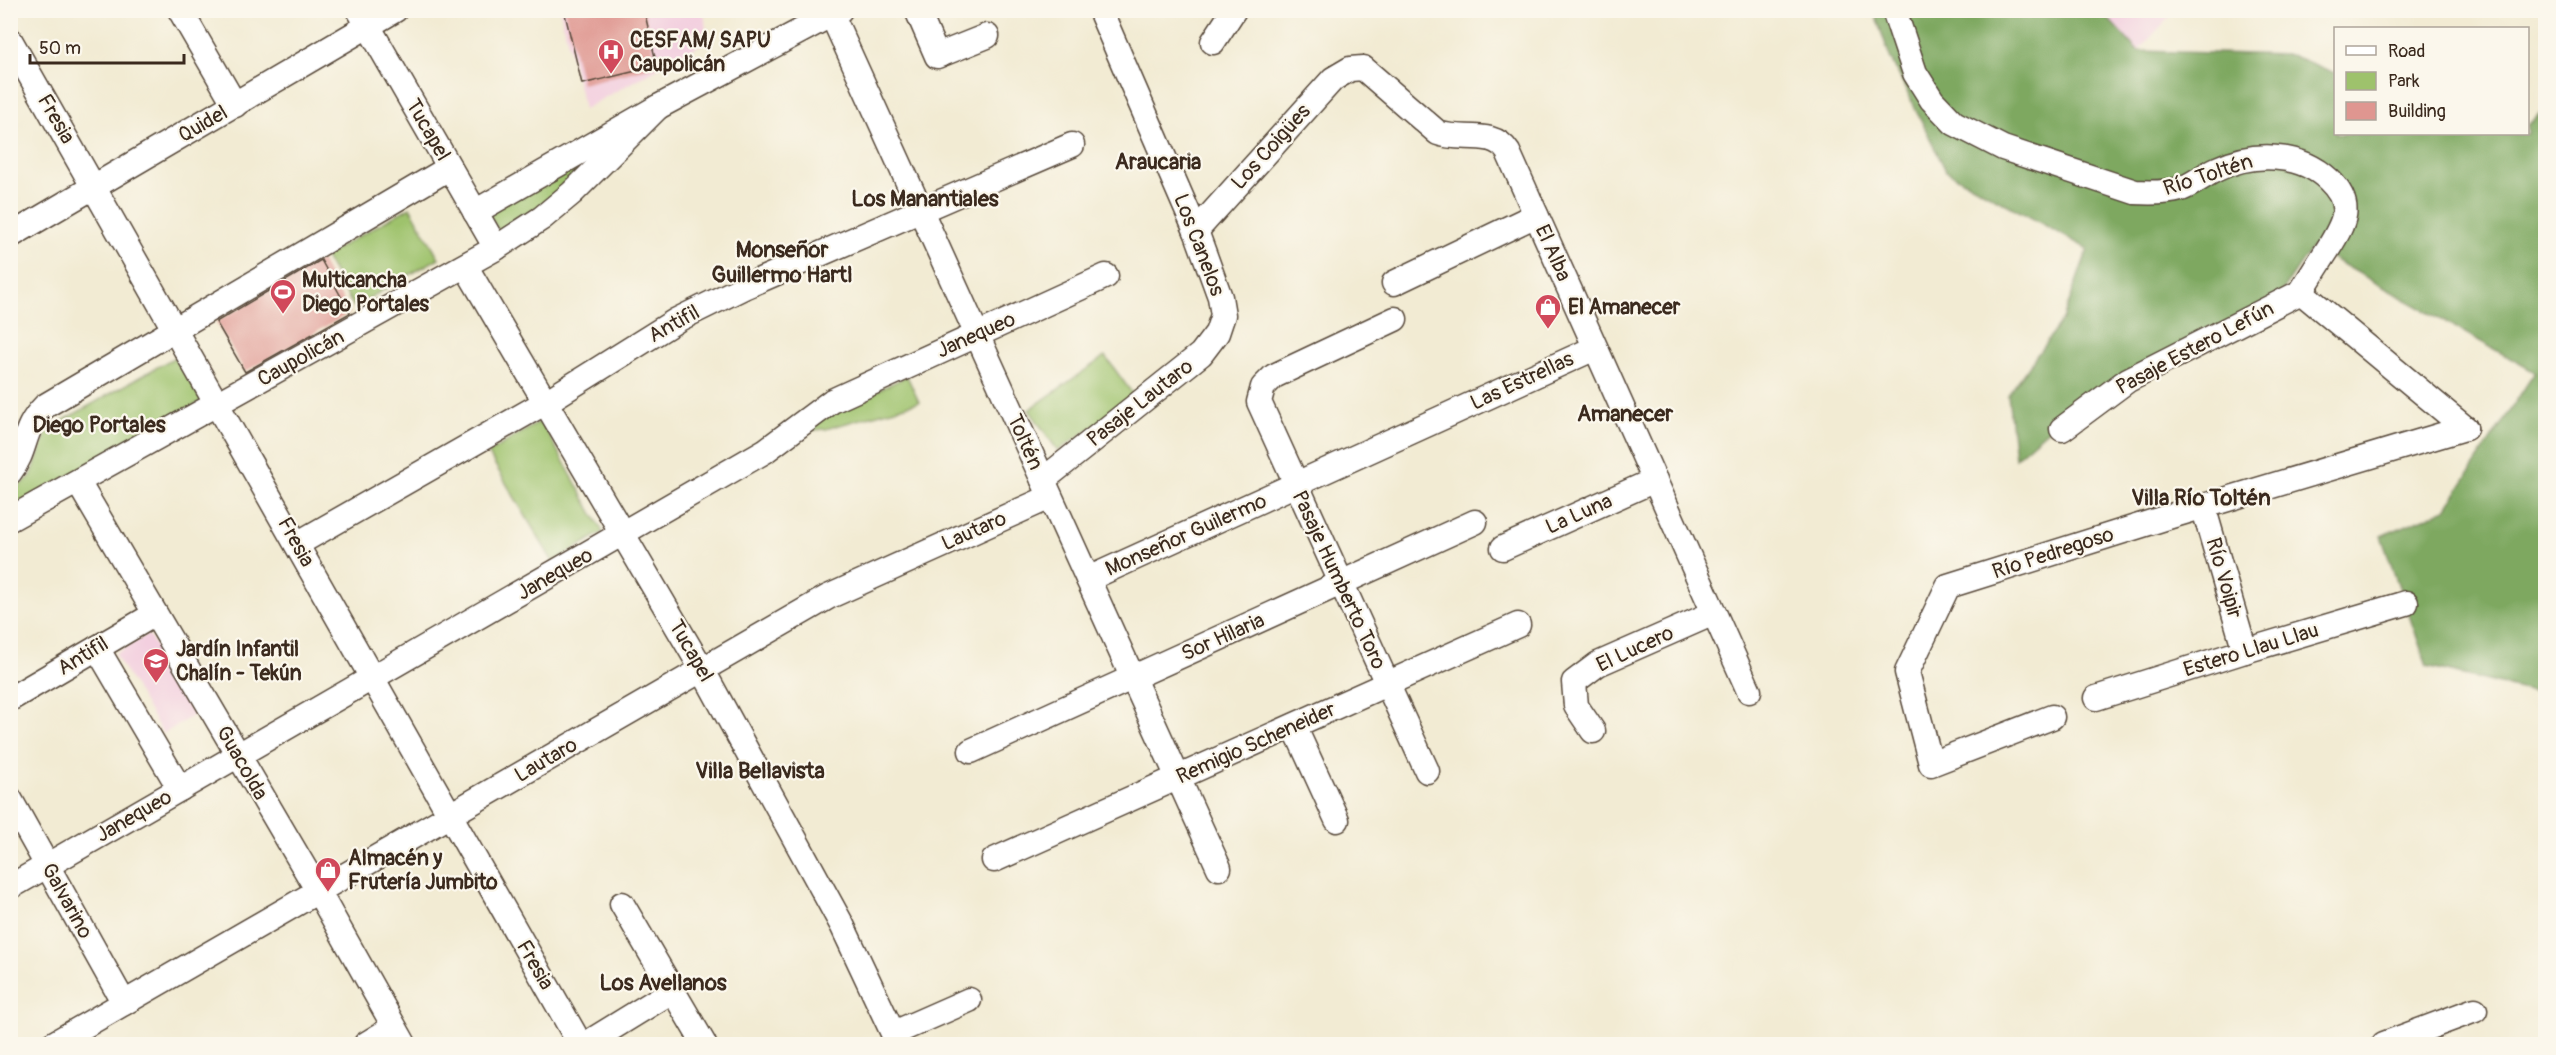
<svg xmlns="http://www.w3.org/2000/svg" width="2556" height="1055" viewBox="0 0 2556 1055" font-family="Pangolin,sans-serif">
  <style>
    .built { fill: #f3cfdf }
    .green { fill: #9ec26c; stroke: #6c7645; stroke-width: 1.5 }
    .forest { fill: #7ea860; stroke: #5c693f; stroke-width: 1.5 }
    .building { fill: #df9690 }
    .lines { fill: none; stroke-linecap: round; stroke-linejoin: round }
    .street-casing { stroke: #564739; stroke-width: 27 }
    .street { stroke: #fff; stroke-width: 24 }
    .labels { text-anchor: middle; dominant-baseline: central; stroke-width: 4.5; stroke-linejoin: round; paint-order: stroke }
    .poi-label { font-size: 21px; font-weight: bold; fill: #3b2a1e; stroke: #fbf7ec; text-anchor: start }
    .street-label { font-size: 21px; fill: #3b2a1e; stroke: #fbf7ec }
    .neighbourhood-label { font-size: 22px; font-weight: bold; fill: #3b2a1e; stroke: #fbf7ec }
  </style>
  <rect width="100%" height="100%" fill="#fbf7ec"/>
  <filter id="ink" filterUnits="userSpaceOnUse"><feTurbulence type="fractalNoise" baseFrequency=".0167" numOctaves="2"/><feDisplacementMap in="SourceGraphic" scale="12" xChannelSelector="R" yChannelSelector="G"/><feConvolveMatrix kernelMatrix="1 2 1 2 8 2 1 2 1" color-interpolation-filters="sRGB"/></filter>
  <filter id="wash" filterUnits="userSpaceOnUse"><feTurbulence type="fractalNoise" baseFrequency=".008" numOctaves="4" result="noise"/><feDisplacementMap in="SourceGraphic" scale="24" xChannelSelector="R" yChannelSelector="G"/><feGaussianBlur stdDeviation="1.35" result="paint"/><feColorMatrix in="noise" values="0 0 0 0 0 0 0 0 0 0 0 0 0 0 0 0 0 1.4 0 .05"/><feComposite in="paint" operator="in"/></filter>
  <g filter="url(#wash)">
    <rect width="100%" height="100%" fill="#f2ebd3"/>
    <!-- built -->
    <g class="built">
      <path d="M560 11H704L707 41 584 109Z"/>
      <path d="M2101 11H2175L2138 51Z"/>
      <path d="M148 634 197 713 163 734 115 654Z"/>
    </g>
    <!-- green -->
    <g class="green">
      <path d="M613 137 560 192 500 233 488 213Z"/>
      <path d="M410 207 439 258 354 307 324 256Z"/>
      <path d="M1105 356 1135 397 1058 451 1029 410Z"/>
      <path d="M175 357 202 401 11 508 10 494 31 476 48 429Z"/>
      <path d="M907 376 919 402 826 429 814 430 809 424Z"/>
      <path d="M541 421 603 532 553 562 488 453Z"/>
    </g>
    <!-- forest -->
    <path class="forest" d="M1874 11H2101L2138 51 2291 55 2335 73 2336 134H2528V125L2545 108V695L2427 666 2381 536 2446 509 2535 372 2312 247 2275 302 2059 420 2015 458 2008 395 2063 319 2088 249 1946 171 1890 57Z"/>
    <g id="blocks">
      <!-- building -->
      <g class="building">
        <path d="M564 10H644L657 66 582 84Z"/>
        <path d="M321 260 350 313 245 372 216 322Z"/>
      </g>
    </g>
  </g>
  <g filter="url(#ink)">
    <use href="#blocks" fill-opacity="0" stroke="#564739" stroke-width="1.5"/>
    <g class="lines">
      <!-- street casing -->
      <g class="street-casing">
        <g id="street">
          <path d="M180 10 235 105"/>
          <path d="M359 10 496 248"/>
          <path d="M917 10 937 56 987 36"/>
          <path d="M1894 10 1915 73 1932 100 1954 123 2003 148 2135 192C2151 193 2166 193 2181 189 2194 184 2204 175 2217 169 2252 152 2300 152 2329 180 2355 205 2344 223 2328 249 2319 263 2310 277 2301 292"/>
          <path d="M832 15 1219 868"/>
          <path d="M10 40 580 1044"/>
          <path d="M1213 42 1234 10"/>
          <path d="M475 212 658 107 840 10"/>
          <path d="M1196 231 1333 79 1350 69 1363 68 1438 133C1461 142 1493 128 1508 152L1749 691"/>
          <path d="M10 236 395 10"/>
          <path d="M466 267 702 669 842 925 898 1044"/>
          <path d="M1394 283 1536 215"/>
          <path d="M2301 292 2465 428"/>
          <path d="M1395 319 1274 376 1263 387 1259 402 1427 771"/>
          <path d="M2062 429 2128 380 2301 292"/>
          <path d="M10 472C28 449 21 430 45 406L449 168"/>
          <path d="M1043 480 1201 354 1217 333 1223 315 1220 297 1196 231 1100 10"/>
          <path d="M78 482 318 891 404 1044"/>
          <path d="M2203 506 2245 651"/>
          <path d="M10 519 496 248 542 218 572 193 658 107"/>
          <path d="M297 544 546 402 677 320 744 287 1072 145"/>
          <path d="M1503 548 1655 480"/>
          <path d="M1088 579 1595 348"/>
          <path d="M97 648 180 789"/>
          <path d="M2096 698 2245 651 2406 603"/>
          <path d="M10 699 155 614"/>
          <path d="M2052 717 1931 764 1907 672 1948 586 2171 516 2465 428"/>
          <path d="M1294 726 1337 820"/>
          <path d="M1593 731 1576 706 1574 682 1598 664 1714 613"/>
          <path d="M971 751 1475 522"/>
          <path d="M10 799 124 1003"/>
          <path d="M994 860 1518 625"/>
          <path d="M10 887 765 451 832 401 1106 276"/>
          <path d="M622 904 704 1044"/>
          <path d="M894 1033 969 1000"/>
          <path d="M53 1044 828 597 1050 497"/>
          <path d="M366 1044 394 1027"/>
          <path d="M586 1044 672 991"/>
          <path d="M2384 1044 2475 1010"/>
        </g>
      </g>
      <!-- street -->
      <use href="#street" class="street"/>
    </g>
  </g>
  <!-- icons -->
  <defs>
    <g id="hospital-pin" transform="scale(1.35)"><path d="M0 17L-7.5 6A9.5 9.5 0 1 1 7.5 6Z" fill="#d1495b" stroke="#fbf7ec"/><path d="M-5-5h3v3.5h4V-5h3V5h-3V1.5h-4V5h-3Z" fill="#fff"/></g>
    <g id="stadium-pin" transform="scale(1.35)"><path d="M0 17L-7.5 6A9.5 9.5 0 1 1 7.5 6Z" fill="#d1495b" stroke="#fbf7ec"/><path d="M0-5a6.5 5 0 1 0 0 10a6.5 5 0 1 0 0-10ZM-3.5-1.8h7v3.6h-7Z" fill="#fff"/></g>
    <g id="shop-pin" transform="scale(1.35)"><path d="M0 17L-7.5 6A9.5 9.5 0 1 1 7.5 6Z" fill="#d1495b" stroke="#fbf7ec"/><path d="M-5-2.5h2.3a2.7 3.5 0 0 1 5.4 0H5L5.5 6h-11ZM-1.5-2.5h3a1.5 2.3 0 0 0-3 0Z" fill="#fff"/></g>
    <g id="school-pin" transform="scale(1.35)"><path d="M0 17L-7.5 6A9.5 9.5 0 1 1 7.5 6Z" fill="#d1495b" stroke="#fbf7ec"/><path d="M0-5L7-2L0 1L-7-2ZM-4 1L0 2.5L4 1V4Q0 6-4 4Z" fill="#fff"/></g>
  </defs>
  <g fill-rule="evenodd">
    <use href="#hospital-pin" x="611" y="52"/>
    <use href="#stadium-pin" x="283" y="292"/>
    <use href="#shop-pin" x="1548" y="307"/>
    <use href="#school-pin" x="156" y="661"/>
    <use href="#shop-pin" x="328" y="870"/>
  </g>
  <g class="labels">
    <!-- poi labels -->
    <g class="poi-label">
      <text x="630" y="40">CESFAM/ SAPU<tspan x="630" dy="24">Caupolicán</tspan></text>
      <text x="302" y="280">Multicancha<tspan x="302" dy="24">Diego Portales</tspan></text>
      <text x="1568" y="307">El Amanecer</text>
      <text x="176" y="649">Jardín Infantil<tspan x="176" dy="24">Chalín - Tekún</tspan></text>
      <text x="348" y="858">Almacén y<tspan x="348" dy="24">Frutería Jumbito</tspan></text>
    </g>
    <!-- street labels -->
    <g class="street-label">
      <text transform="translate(56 119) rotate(60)">Fresia</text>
      <text transform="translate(203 124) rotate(-30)">Quidel</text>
      <text transform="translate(428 130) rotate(60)">Tucapel</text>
      <text transform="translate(1271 147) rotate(-48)">Los Coigües</text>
      <text transform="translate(2208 175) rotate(-18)">Río Toltén</text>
      <text transform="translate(1199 245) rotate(69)">Los Canelos</text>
      <text transform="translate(1553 253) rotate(66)">El Alba</text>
      <text transform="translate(674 324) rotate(-29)">Antifil</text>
      <text transform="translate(976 335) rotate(-24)">Janequeo</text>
      <text transform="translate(2195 348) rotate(-28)">Pasaje Estero Lefún</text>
      <text transform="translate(301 358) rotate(-29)">Caupolicán</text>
      <text transform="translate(1522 381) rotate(-25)">Las Estrellas</text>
      <text transform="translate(1140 403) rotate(-38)">Pasaje Lautaro</text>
      <text transform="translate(1025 442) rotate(66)">Toltén</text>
      <text transform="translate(1579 514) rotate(-24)">La Luna</text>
      <text transform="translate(974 531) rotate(-24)">Lautaro</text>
      <text transform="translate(1186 535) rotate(-24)">Monseñor Guilermo</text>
      <text transform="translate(296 542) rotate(61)">Fresia</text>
      <text transform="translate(2053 553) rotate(-18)">Río Pedregoso</text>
      <text transform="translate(555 574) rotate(-30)">Janequeo</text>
      <text transform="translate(2224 578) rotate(74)">Río Voipir</text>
      <text transform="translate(1339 580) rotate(65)">Pasaje Humberto Toro</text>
      <text transform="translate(1223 637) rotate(-24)">Sor Hilaria</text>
      <text transform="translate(1635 649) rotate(-25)">El Lucero</text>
      <text transform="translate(2251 650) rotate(-17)">Estero Llau Llau</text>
      <text transform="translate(691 651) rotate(60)">Tucapel</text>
      <text transform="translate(83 656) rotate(-31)">Antifil</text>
      <text transform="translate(1256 743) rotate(-24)">Remigio Scheneider</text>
      <text transform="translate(546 760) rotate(-30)">Lautaro</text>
      <text transform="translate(242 763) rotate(60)">Guacolda</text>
      <text transform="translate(134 816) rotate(-30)">Janequeo</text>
      <text transform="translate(67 901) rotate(61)">Galvarino</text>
      <text transform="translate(535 965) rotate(60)">Fresia</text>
    </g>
    <!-- neighbourhood labels -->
    <g class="neighbourhood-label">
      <text x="1158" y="162">Araucaria</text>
      <text x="925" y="199">Los Manantiales</text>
      <text x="782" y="250">Monseñor<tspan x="782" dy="25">Guillermo Hartl</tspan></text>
      <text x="1625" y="414">Amanecer</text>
      <text x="99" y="425">Diego Portales</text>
      <text x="2201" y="498">Villa Río Toltén</text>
      <text x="760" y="771">Villa Bellavista</text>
      <text x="663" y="983">Los Avellanos</text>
    </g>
  </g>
  <!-- margin -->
  <rect width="2556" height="1055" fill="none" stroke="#fbf7ec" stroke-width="36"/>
  <!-- legend -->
  <rect x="2334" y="27" width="195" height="108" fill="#fbf7ec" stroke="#aea59a" stroke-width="1.5"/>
  <rect x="2346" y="46" width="30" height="9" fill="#ffffff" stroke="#aea59a" stroke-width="1.5"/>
  <text x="2388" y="57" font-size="18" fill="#3b2a1e">Road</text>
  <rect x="2346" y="72" width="30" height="18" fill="#9ec26c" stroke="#aea59a" stroke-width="1.5"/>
  <text x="2388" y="87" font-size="18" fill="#3b2a1e">Park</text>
  <rect x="2346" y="102" width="30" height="18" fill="#df9690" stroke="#aea59a" stroke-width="1.5"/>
  <text x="2388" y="117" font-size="18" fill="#3b2a1e">Building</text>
  <!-- scale -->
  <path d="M30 54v9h154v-9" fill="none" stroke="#3b2a1e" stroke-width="3"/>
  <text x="39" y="54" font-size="18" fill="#3b2a1e" stroke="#fbf7ec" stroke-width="4.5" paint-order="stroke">50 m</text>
</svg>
